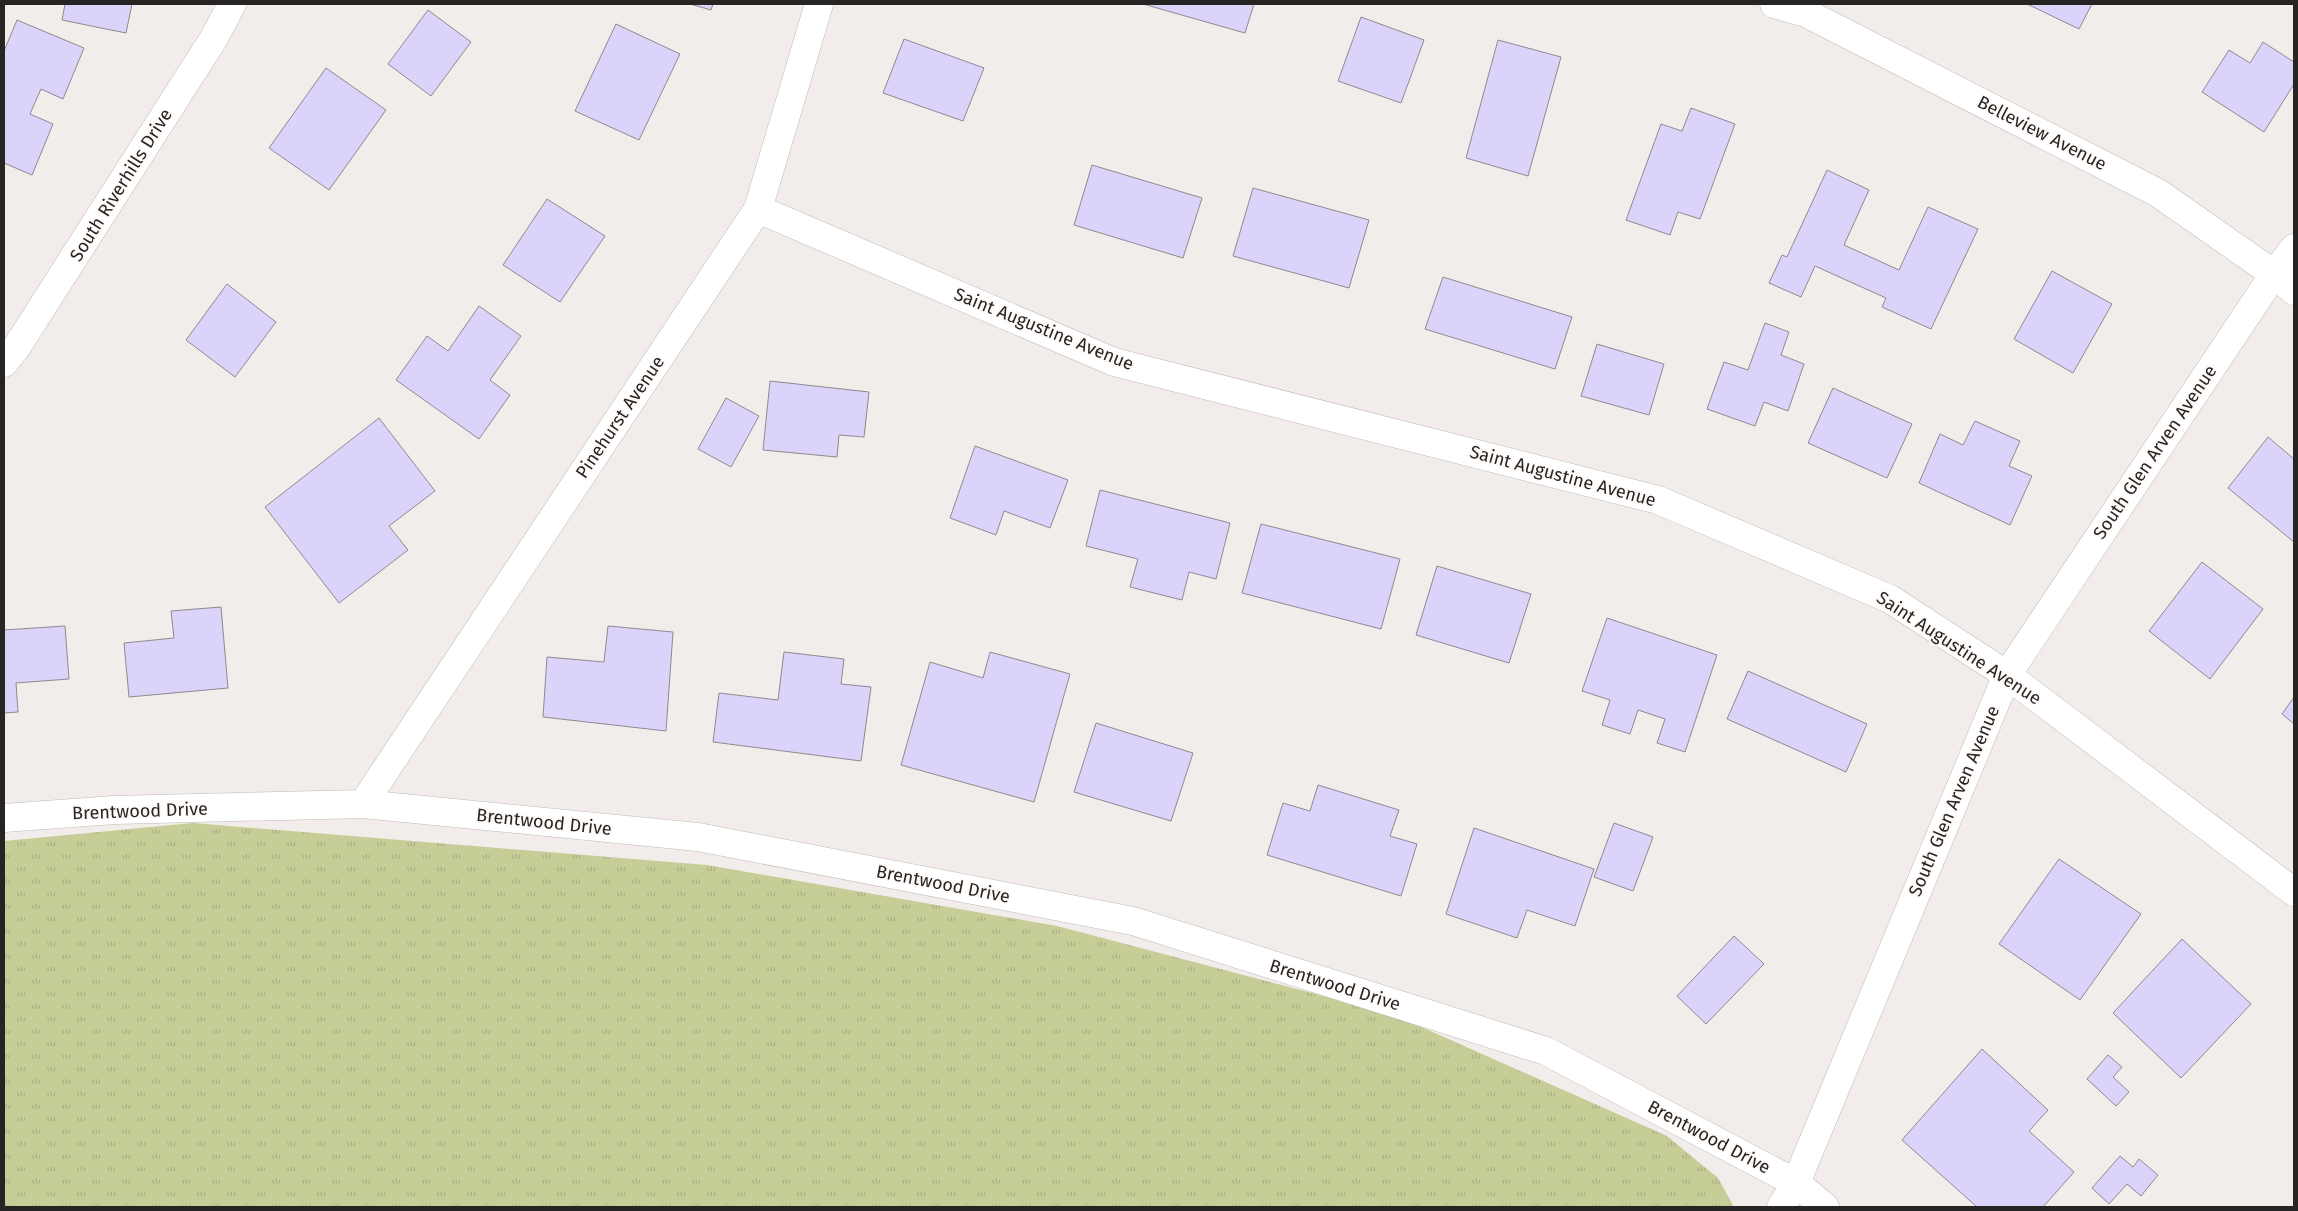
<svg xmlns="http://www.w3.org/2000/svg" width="2298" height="1211" viewBox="0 0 2298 1211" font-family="'Fira Sans',sans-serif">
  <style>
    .grass { fill: url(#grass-tufts) }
    .building { fill: #dbd3fa; stroke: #8c8b8f }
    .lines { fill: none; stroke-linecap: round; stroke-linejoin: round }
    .minor-casing { stroke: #c0bbb9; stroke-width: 29 }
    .minor { stroke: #fff; stroke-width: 28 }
    .labels { text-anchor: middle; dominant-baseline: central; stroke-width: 4; stroke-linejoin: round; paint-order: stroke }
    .street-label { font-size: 18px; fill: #272524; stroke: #fffaf7 }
  </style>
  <defs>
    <pattern id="grass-tufts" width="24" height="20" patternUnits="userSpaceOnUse" patternTransform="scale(1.25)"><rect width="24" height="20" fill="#c7cd97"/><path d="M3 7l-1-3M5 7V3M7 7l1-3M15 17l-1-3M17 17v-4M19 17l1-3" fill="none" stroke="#abb082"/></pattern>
  </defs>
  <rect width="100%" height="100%" fill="#f2ecea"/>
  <!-- grass -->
  <path class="grass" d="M193 823 707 865 1057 926 1392 1014 1667 1136 1718 1178 1734 1207H4V841Z"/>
  <!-- building -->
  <g class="building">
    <path d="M65 4H132L126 33 62 20Z"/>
    <path d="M690 4H713L711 10Z"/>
    <path d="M1143 4H1254L1245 33Z"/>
    <path d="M2027 4H2092L2079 29Z"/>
    <path d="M428 10 471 42 431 96 388 64Z"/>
    <path d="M1361 17 1424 40 1401 103 1338 81Z"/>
    <path d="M17 20 84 48 63 99 41 89 30 114 53 124 32 175 4 163V51Z"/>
    <path d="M616 24 680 54 639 140 575 111Z"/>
    <path d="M904 39 984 68 963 121 883 93Z"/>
    <path d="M1498 40 1561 57 1528 176 1466 158Z"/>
    <path d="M2263 42 2294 62V84L2264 132 2202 92 2229 50 2250 63Z"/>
    <path d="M326 68 386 110 329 190 269 148Z"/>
    <path d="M1691 108 1735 124 1700 219 1678 212 1670 235 1626 220 1661 124 1682 131Z"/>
    <path d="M1092 165 1202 198 1183 258 1074 225Z"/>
    <path d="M1827 170 1869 190 1844 245 1899 270 1928 207 1978 229 1931 329 1882 307 1886 298 1815 266 1801 297 1769 283 1782 255 1787 257Z"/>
    <path d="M1253 188 1369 220 1349 288 1233 256Z"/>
    <path d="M547 199 605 236 560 302 503 265Z"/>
    <path d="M2052 271 2112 304 2073 373 2014 339Z"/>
    <path d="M1443 277 1572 317 1555 369 1425 329Z"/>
    <path d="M227 284 276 322 235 377 186 340Z"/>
    <path d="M479 306 521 336 490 380 510 395 479 439 396 380 427 336 448 351Z"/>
    <path d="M1765 323 1789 332 1781 355 1804 364 1788 411 1764 402 1755 426 1707 409 1724 362 1748 370Z"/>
    <path d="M1597 344 1664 364 1649 415 1581 396Z"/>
    <path d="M770 381 869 392 864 437 839 435 837 457 763 450Z"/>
    <path d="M1833 388 1912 424 1887 478 1808 443Z"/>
    <path d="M726 398 759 416 731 467 698 449Z"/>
    <path d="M379 418 435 491 389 526 408 550 339 603 265 507Z"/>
    <path d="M1975 421 2020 441 2009 466 2032 476 2010 525 1919 483 1940 434 1963 445Z"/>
    <path d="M2268 437 2294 459V542L2228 488Z"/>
    <path d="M975 446 1068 480 1050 528 1004 511 996 535 950 518Z"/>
    <path d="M1100 490 1230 523 1216 579 1189 572 1182 600 1130 587 1138 559 1086 546Z"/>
    <path d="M1261 524 1400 559 1381 629 1242 593Z"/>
    <path d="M2202 562 2263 609 2210 679 2149 631Z"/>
    <path d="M1437 566 1531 594 1509 663 1416 635Z"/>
    <path d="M221 607 228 688 129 697 124 643 174 638 171 611Z"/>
    <path d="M1607 618 1717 655 1685 752 1657 743 1665 719 1638 710 1630 734 1602 725 1610 700 1582 691Z"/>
    <path d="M65 626 69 679 16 683 18 712 4 713V630Z"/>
    <path d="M608 626 673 632 666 731 543 717 547 657 604 662Z"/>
    <path d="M784 652 844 659 841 684 871 687 861 761 713 742 719 693 778 700Z"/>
    <path d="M990 652 1070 674 1034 802 901 765 930 662 983 678Z"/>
    <path d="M1748 671 1867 724 1846 772 1727 719Z"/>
    <path d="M2294 697V724L2282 714Z"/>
    <path d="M1096 723 1193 753 1171 821 1074 792Z"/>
    <path d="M1318 785 1399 810 1390 836 1417 844 1401 896 1267 855 1283 803 1310 811Z"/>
    <path d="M1614 823 1653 837 1633 891 1594 877Z"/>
    <path d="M1474 828 1594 869 1575 926 1527 910 1517 938 1446 914Z"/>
    <path d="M2059 859 2141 914 2080 1000 1999 944Z"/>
    <path d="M1734 936 1764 964 1706 1024 1677 996Z"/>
    <path d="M2182 939 2251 1004 2181 1078 2113 1013Z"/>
    <path d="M1982 1049 2048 1110 2029 1131 2074 1172 2043 1207H1977L1902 1140Z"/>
    <path d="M2108 1055 2122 1067 2113 1077 2129 1092 2116 1106 2087 1079Z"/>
    <path d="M2120 1156 2133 1167 2139 1159 2158 1175 2141 1196 2127 1184 2109 1204 2092 1188Z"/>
  </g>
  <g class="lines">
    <!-- minor casing -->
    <g class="minor-casing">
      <g id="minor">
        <path d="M1774 4 1806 13 2158 193 2274 274 2294 291"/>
        <path d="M758 209 1114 362 1658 500 1890 599 2007 675 2294 892"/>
        <path d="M4 363 16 348 214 38 232 4"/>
        <path d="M363 804 758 209 819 4"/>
        <path d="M4 818 114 810 363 804 698 837 1133 921 1546 1051 1796 1183 1825 1207"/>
        <path d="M1781 1207 1796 1183 2007 675 2274 274 2294 248"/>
      </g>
    </g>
    <!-- minor -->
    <use href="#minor" class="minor"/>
  </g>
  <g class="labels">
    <!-- street labels -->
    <g class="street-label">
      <text transform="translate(2042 133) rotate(27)">Belleview Avenue</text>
      <text transform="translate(121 185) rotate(-58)">South Riverhills Drive</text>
      <text transform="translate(1044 329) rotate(22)">Saint Augustine Avenue</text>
      <text transform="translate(620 417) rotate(-56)">Pinehurst Avenue</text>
      <text transform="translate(2155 452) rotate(-56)">South Glen Arven Avenue</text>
      <text transform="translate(1563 476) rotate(15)">Saint Augustine Avenue</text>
      <text transform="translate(1959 648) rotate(33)">Saint Augustine Avenue</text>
      <text transform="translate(1954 801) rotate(-67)">South Glen Arven Avenue</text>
      <text transform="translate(140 811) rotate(-2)">Brentwood Drive</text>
      <text transform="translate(544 822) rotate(6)">Brentwood Drive</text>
      <text transform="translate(943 884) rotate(11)">Brentwood Drive</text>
      <text transform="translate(1335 985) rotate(17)">Brentwood Drive</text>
      <text transform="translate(1709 1137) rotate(28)">Brentwood Drive</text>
    </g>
  </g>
  <!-- border -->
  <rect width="2298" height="1211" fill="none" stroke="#272524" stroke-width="10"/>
</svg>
